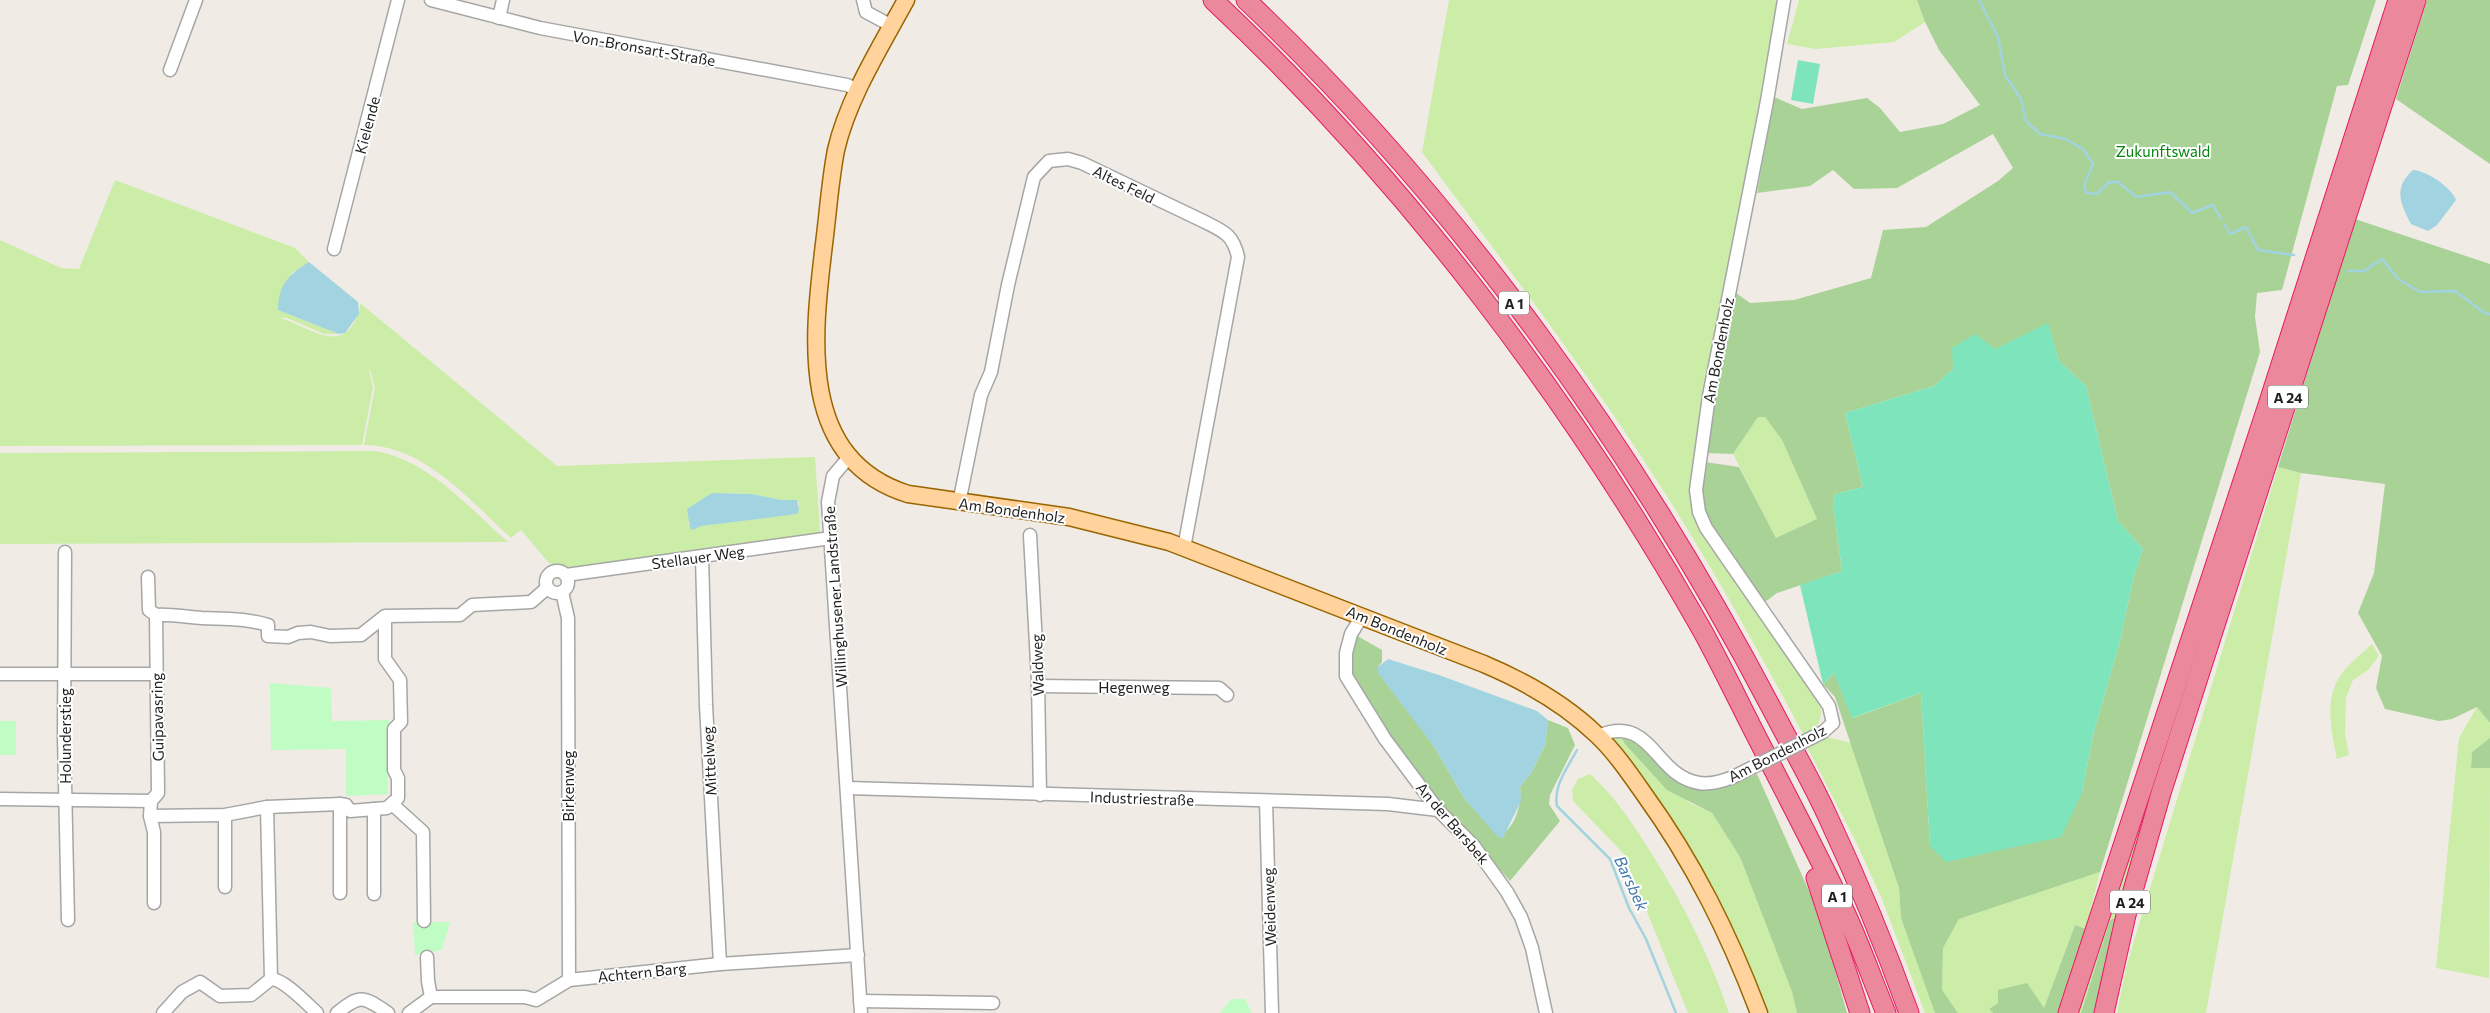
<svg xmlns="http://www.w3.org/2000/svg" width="2490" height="1013" viewBox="0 0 2490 1013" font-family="Commissioner,sans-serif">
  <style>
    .grass { fill: #cbeda8; fill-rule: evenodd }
    .forest { fill: #a9d297 }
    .park { fill: #bffdc4 }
    .pitch { fill: #7ee4bb }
    .water { fill: #a2d3e0 }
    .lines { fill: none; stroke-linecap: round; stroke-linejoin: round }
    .stream { stroke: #a2d3e0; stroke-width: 2.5 }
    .minor-casing { stroke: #a6a6a6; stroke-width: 15 }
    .major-casing { stroke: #9a6500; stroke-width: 19 }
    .highway-casing { stroke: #e51b62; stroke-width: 21 }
    .minor { stroke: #fff; stroke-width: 12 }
    .major { stroke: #ffd39b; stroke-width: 16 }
    .highway { stroke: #ec889c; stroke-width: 19 }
    .minor-bridge-casing { stroke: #a6a6a6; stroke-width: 15; stroke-linecap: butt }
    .minor-bridge { stroke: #fff; stroke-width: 12 }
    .labels { text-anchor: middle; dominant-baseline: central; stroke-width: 4; stroke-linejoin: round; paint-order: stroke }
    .shield { fill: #fff; stroke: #626262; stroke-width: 1 }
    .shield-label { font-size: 14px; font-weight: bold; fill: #1f1f1f }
    .street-label { font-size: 15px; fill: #1f1f1f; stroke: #fff }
    .park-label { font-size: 15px; fill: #05850e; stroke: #fff }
    .water-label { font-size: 16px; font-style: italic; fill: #4279ad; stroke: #fff }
  </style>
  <rect width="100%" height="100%" fill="#f0ece5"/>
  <!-- grass -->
  <g class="grass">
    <path d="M1449 0H1781L1692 504 1697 524 1820 703C1823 721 1819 727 1804 736 1763 659 1721 583 1675 509 1598 385 1508 269 1422 152Z"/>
    <path d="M1799 0H1917L1925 22 1894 42 1816 49 1787 44Z"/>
    <path d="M115 180 295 248 309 262 292 273 278 310 339 334H324L287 318H279C300 322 334 351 351 327 357 318 360 314 360 303L557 466 815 457 820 533 570 568 549 563 521 530 511 538C470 501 424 445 364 445L375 387 370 370 342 363 369 370 373 387 362 445 0 446V240L61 268 79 269ZM712 493 752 494 781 500H797L799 504 797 514 700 526 693 530 688 523 694 507Z"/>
    <path d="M1758 417H1765L1782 440 1817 519 1776 538 1733 454Z"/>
    <path d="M375 451C429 460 469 508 508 542L0 544V453Z"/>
    <path d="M2278 467 2301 473 2206 1013H2117L2127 964Z"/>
    <path d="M2372 644 2379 656 2368 670 2353 680 2346 698 2345 733 2349 755 2337 759C2332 732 2324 702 2339 678 2346 665 2362 654 2372 644Z"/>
    <path d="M2477 707 2490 723V738L2472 752 2471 768H2490L2489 978 2436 968 2459 738Z"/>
    <path d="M1620 734 1690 803 1712 813 1740 857 1792 992 1797 1013H1768C1728 908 1684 829 1611 743L1612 735Z"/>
    <path d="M1827 737 1851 743 1899 888 1901 918 1936 1013H1925L1882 899 1857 844 1807 747Z"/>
    <path d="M1590 774C1616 797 1635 827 1653 856 1684 905 1710 957 1729 1013H1688L1623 853 1573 801 1572 790 1578 779Z"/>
    <path d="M2145 803 2153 804 2121 916 2110 920 2081 1013H2077Z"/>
    <path d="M2100 872 2086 929 2075 925 2044 1008 1998 1003 1989 1009 1993 1013H1958L1942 991 1943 948 1959 919Z"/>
  </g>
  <!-- forest -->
  <g class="forest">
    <path d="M1917 0H2376L2348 85 2337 86 2282 290 2257 293 2255 317 2260 352 2100 872 1959 919 1943 948 1942 990 1958 1013H1935L1901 918 1899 888 1835 697 1823 684 1834 673 1853 718 1921 693 1930 846 2082 793 2093 735 2119 645 2134 576 2143 549 2118 521 2086 386 2059 361 2048 324 1953 369 1934 386 1845 413 1863 487 1835 494 1833 503 1842 571 1777 593 1765 602C1750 581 1709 531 1704 509 1701 494 1704 477 1705 462L1739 467 1776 538 1817 519 1782 440 1765 417H1758L1733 454 1706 453 1732 290 1750 303 1794 300 1871 278 1883 230 1926 227 1998 181 2013 168 1993 134 1897 188 1854 189 1833 170 1810 186 1757 193 1774 97 1802 109 1867 98 1880 108 1900 132 1943 124 1980 105 1939 50 1925 22Z"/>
    <path d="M2427 0H2490V164L2396 99Z"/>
    <path d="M2355 219 2490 264V723L2477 707 2452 719 2439 721 2385 709 2376 688 2382 656 2358 613 2374 573 2385 484 2301 473 2278 467Z"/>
    <path d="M1354 634 1382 650V662L1378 667 1435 748 1464 798 1499 837C1515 827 1522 806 1520 787L1531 773 1545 745 1548 720 1568 728 1575 745 1550 795 1549 804 1560 821 1510 881 1432 794 1348 674Z"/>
    <path d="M1620 734C1648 745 1647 752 1667 773 1692 800 1727 786 1757 774L1820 916 1847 1013H1797L1792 992 1740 857 1712 813 1667 790 1625 744Z"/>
    <path d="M2490 738V768H2471L2472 752Z"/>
    <path d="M2121 916 2097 1013H2081L2110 920Z"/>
    <path d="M2075 925 2086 929 2059 1013H1993L1989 1009 1998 1003V990L2027 983 2044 1008Z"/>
  </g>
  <!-- park -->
  <g class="park">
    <path d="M270 683 331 688 332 721 389 720 388 794 346 796V749L271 750Z"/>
    <rect x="0" y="721" width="16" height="34"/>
    <path d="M413 922H450L442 950 415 955Z"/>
    <path d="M1231 999H1245L1252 1013H1220Z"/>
  </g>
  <!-- pitch -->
  <g class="pitch">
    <path d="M1798 60 1820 64 1813 104 1791 100Z"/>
    <path d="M2048 323 2059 361 2086 386 2118 521 2143 549 2134 576 2119 645 2093 735 2082 793 2061 837 1946 862 1930 846 1921 693 1852 718 1834 673 1823 684 1800 585 1842 571 1833 503 1835 494 1863 487 1845 413 1934 386 1953 369 1952 348 1975 334 1995 349Z"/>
  </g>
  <!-- water -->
  <g class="water">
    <path d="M2413 170C2427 171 2451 187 2456 200L2437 225 2428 231 2411 224C2400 203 2393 188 2413 170Z"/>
    <path d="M309 262 358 302 359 314 345 333 339 334 278 310C278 285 289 274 309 262Z"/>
    <path d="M712 493 752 494 781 500H797L799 510 797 514 701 526 693 530 690 528 687 509Z"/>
    <path d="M1388 659 1439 675 1537 711 1548 720 1545 745 1531 773 1520 787 1521 801 1503 838 1498 837 1464 798 1435 748 1378 673V667Z"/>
  </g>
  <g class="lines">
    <!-- stream -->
    <g class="stream">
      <path d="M1979 0 1998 37 2005 75 2021 99 2026 121 2040 134 2066 139 2084 150 2093 164 2084 185 2086 193 2096 194 2109 182H2118L2136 197 2170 192 2192 213 2213 205 2221 219"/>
      <path d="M2225 225 2230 234 2246 227 2258 250 2294 255"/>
      <path d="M2348 271H2364L2382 259 2398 279 2420 292 2455 291 2486 314H2490"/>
      <path d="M1577 750C1568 767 1553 786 1557 806L1610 859 1629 908 1646 939 1676 1013"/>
    </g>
    <!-- minor casing -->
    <g class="minor-casing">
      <g id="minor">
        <path d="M431 0 540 28 847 85 858 90"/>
        <path d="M863 0 866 12 892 26"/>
        <path d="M1784 0 1767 101 1709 396 1696 490 1699 512 1706 528 1829 706 1833 723 1823 732"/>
        <path d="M499 18 503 0"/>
        <path d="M170 70 196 0"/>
        <path d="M334 249 398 0"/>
        <path d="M849 457 833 476 828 502 861 1013"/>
        <path d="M959 503 981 395 991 372 1008 285 1034 177 1049 161 1068 159 1082 163 1203 221C1223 231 1233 234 1238 257L1184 548"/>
        <path d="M1030 535 1038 681 1040 795"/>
        <path d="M65 552 64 737 68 920"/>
        <path d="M702 557 706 705 720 964"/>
        <circle cx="557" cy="582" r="11"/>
        <path d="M566 575 831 538"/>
        <path d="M148 577 149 610 156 615"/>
        <path d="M562 592 568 618 569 980"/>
        <path d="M385 616 361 635 330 636 311 632 298 633 288 637 268 636V625C243 618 228 619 202 618 186 617 172 614 156 615L158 793 151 801 150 816 225 815 267 807 340 804 346 805 350 811 387 808 398 798V778L394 770V729L401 722 400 680 385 659V616L460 615 472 605 531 602 547 588"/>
        <path d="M1362 616 1351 634 1346 653V676L1385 739 1438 810 1474 846 1507 892 1521 917 1532 948 1546 1013"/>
        <path d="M0 674H156"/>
        <path d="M1038 686 1219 688 1227 695"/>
        <path d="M1598 736C1652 713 1654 776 1699 783 1711 785 1723 781 1733 777"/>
        <path d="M847 788 1388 804 1438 810"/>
        <path d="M0 799 151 801"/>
        <path d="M1266 801 1272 1013"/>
        <path d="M392 804 423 832 424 921"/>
        <path d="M267 807 271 979"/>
        <path d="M374 809V894"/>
        <path d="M150 816 154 832V903"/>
        <path d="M225 887V815"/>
        <path d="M340 893V804"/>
        <path d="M427 957 428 981 431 997"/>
        <path d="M860 1001 993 1003"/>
        <path d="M163 1013 182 992 200 982 220 996 251 995 271 979C284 979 307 1004 317 1013"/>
        <path d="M337 1013C361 993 364 997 388 1013"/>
        <path d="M409 1013 431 997H525L536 1000 569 980 720 964 858 955"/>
      </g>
    </g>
    <!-- major casing -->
    <g class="major-casing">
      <path id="major" d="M906 0C881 46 848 98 836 150 830 181 828 213 824 244 813 336 797 459 908 494L1069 517 1169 542 1484 664C1524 681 1566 705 1597 735 1615 752 1630 774 1644 794 1694 863 1729 934 1759 1013"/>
    </g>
    <!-- highway casing -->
    <g class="highway-casing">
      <g id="highway">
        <path d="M1213 0C1407 182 1571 399 1702 630 1724 670 1743 711 1764 751 1791 804 1819 856 1844 910 1860 944 1872 979 1886 1013"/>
        <path d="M1246 0C1459 202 1637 452 1773 711 1791 746 1811 780 1827 815 1857 879 1885 946 1909 1013"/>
        <path d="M1816 878 1860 1013"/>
        <path d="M2068 1013 2267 408 2398 0"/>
        <path d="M2104 1013 2126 915 2161 793 2416 0"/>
      </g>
    </g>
    <!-- minor -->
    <use href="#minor" class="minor"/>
    <!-- major -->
    <use href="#major" class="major"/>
    <!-- highway -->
    <use href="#highway" class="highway"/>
    <!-- minor-bridge casing -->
    <g class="minor-bridge-casing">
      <path id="minor-bridge" d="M1733 777 1823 732"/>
    </g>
    <!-- minor-bridge -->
    <use href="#minor-bridge" class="minor-bridge"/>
  </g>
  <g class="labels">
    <!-- shield labels -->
    <g class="shield">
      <rect x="1499" y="291.5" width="30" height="23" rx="4"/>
      <rect x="2268" y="385.5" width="40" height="23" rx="4"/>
      <rect x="1822" y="884.5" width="30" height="23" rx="4"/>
      <rect x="2110" y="890.5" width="40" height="23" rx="4"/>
    </g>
    <g class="shield-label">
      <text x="1514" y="303">A 1</text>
      <text x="2288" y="397">A 24</text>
      <text x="1837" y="896">A 1</text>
      <text x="2130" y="902">A 24</text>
    </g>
    <!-- street labels -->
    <g class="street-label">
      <text transform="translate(644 48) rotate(10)">Von-Bronsart-Straße</text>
      <text transform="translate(367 125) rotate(-75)">Kielende</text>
      <text transform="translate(1124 184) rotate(26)">Altes Feld</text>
      <text transform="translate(1718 350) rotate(-79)">Am Bondenholz</text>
      <text transform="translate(1012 510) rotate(8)">Am Bondenholz</text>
      <text transform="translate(698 557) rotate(-8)">Stellauer Weg</text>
      <text transform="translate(835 597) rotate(-94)">Willinghusener Landstraße</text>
      <text transform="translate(1397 630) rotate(22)">Am Bondenholz</text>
      <text transform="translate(1037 665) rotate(-92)">Waldweg</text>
      <text x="1134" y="687">Hegenweg</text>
      <text transform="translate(157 717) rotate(-91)">Guipavasring</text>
      <text transform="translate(65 736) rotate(-90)">Holunderstieg</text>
      <text transform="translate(1777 753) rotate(-27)">Am Bondenholz</text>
      <text transform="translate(709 761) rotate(-93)">Mittelweg</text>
      <text transform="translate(568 786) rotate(-90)">Birkenweg</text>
      <text transform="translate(1142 798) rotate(2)">Industriestraße</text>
      <text transform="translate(1453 823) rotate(49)">An der Barsbek</text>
      <text transform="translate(1269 907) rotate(-92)">Weidenweg</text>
      <text transform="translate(642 972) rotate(-6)">Achtern Barg</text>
    </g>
    <!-- park labels -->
    <g class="park-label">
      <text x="2163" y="151">Zukunftswald</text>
    </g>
    <!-- water labels -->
    <g class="water-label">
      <text transform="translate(1632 883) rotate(65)">Barsbek</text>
    </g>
  </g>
</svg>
